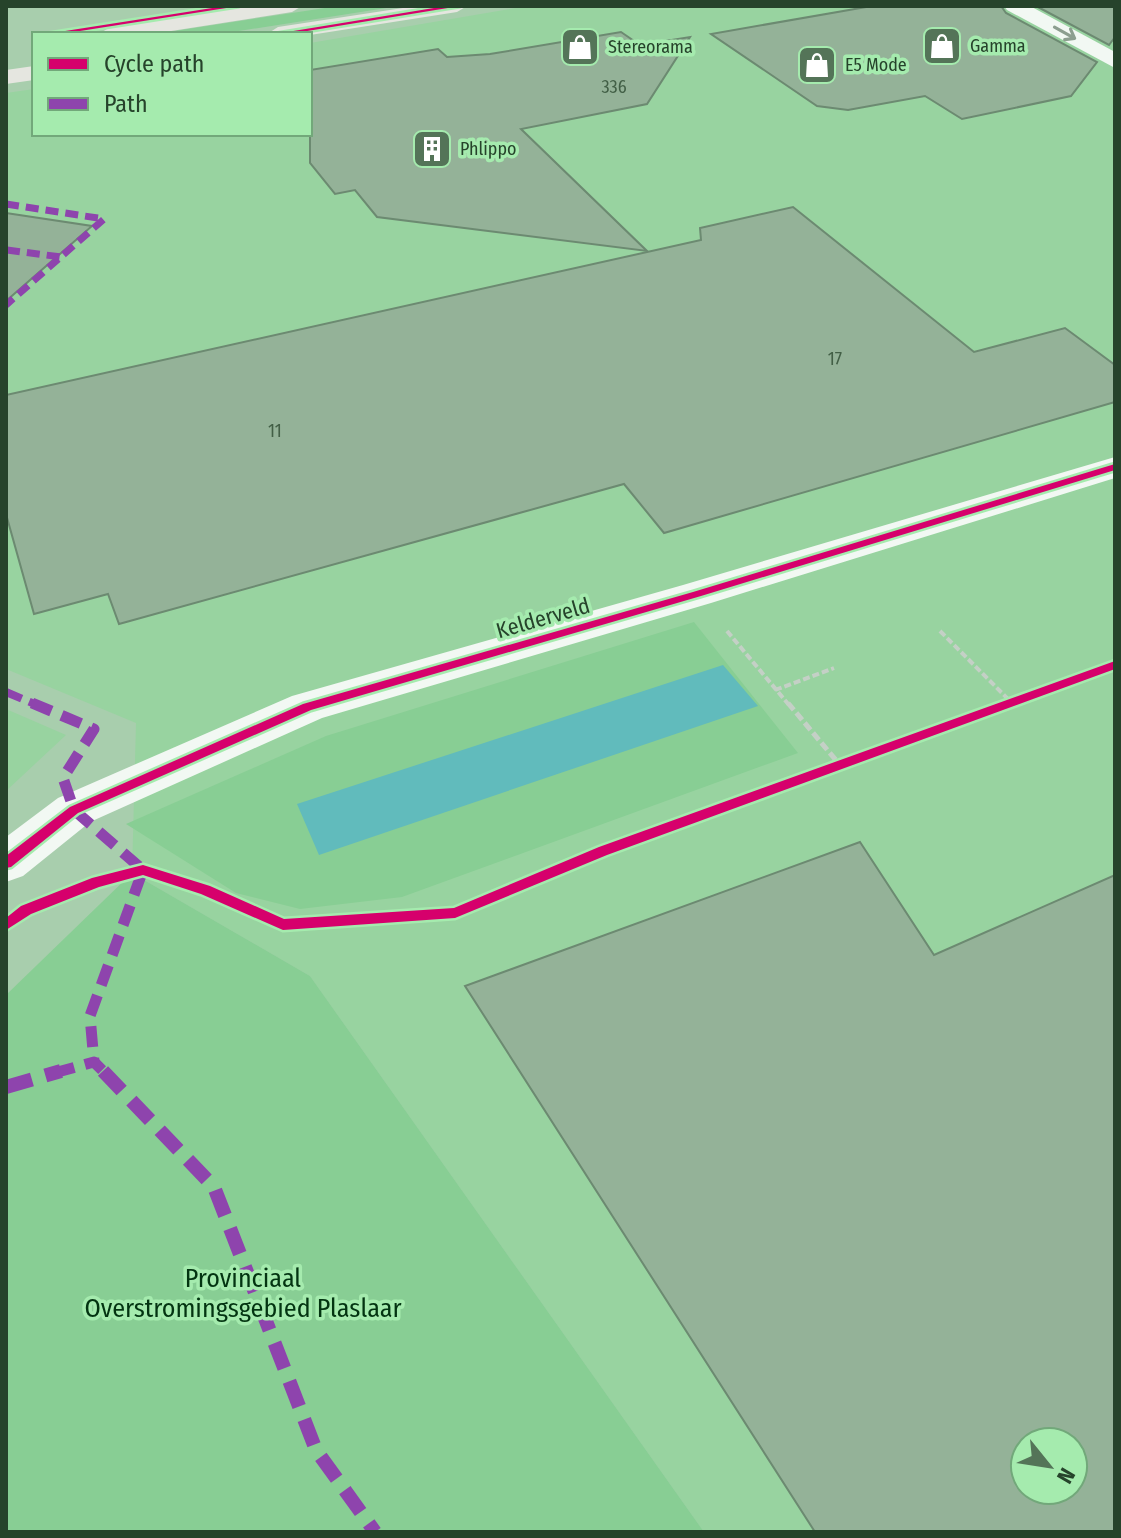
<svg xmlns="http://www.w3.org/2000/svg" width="1121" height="1538" viewBox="0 0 1121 1538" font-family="'Fira Sans Condensed',sans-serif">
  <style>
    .built { fill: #98d3a0; fill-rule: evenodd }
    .green { fill: #88ce94 }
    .water { fill: #61bbbc }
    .building { fill: #94b298; stroke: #6c8a71; stroke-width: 2; fill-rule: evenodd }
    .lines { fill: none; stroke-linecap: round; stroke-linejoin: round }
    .path-far1 { stroke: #c4d0c6; stroke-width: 4; stroke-dasharray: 7 3; stroke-linecap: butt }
    .path { stroke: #c4d0c6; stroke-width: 5; stroke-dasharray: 9 4; stroke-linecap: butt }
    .minor { fill: #f2f8f3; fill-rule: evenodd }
    .major { fill: #e5e6e0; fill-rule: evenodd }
    .quiet-far3 { stroke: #8e44ad; stroke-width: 7; stroke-dasharray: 13 7; stroke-linecap: butt }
    .quiet-far2 { stroke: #8e44ad; stroke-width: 8; stroke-dasharray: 17 8; stroke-linecap: butt }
    .quiet-far1 { stroke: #8e44ad; stroke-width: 11; stroke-dasharray: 21 11; stroke-linecap: butt }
    .quiet { stroke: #8e44ad; stroke-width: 14; stroke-dasharray: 27 14; stroke-linecap: butt }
    .cycleway-casing { stroke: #a5ebae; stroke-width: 5 }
    .cycleway { fill: #d6006c; fill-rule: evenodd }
    .oneway { stroke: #8c9e8f }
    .labels { text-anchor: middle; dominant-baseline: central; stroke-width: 7; stroke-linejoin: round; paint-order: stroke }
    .far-poi-label { font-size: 18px; fill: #26432b; stroke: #a5ebae; text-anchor: start }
    .number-label { font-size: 18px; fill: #425f46 }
    .street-label { font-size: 22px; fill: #26432b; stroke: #a5ebae }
    .near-park-label { font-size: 26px; fill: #033411; stroke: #a5ebae }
  </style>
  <rect width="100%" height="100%" fill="#a8cead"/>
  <!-- built -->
  <g class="built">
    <path d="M527 6H1115V1532H704L310 976 132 873 136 723 6 669V93L34 89V134H310V43ZM1025 1442H1073V1490H1025Z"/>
    <path d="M6 709 66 735 6 791Z"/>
  </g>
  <!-- green -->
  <g class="green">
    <path d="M338 6H399L220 34H155Z"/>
    <path d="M694 622 798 753 402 897 300 909 236 893 126 824 326 736Z"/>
    <path d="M132 873 310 976 704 1532H6V995Z"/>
  </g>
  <!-- water -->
  <path class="water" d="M723 665 758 706 319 855 297 804Z"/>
  <!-- building -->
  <g class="building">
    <path d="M872 6H1001L1006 13 1097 62 1071 96 962 119 925 96 848 110 817 106 711 34Z"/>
    <path d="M1036 6H1115V37L1109 45Z"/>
    <path d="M621 32 640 45 690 37 647 104 521 129 647 251 377 217 355 190 335 194 310 163V70L438 49 447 57 490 54Z"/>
    <path d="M793 207 974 352 1065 328 1115 365V402L664 533 624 484 119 624 108 594 34 614 6 514V395L701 240 700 228Z"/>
    <path d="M6 213 92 226 6 301Z"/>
    <path d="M860 842 934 955 1115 875V1532H815L465 986ZM1025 1442H1073V1490H1025Z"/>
  </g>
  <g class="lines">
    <!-- path-far1 -->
    <g class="path-far1">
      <path d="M727 631 789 705"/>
      <path d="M940 631 1012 703"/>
      <path d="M775 690 834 668"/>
    </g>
    <!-- path -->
    <path class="path" d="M788 703 840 765"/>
    <!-- minor -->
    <g class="minor">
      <path d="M1004 6H1030L1115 52V68L1007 10Z"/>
      <path d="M1115 457V478L711 603 322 718 90 822 23 876 6 882V837L58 798 292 696 683 585Z"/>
    </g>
    <!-- major -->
    <g class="major">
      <path d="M251 6H302L292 12 152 34H99L110 27Z"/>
      <path d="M416 6H467L457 12 310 35 267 34 278 27Z"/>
      <path d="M34 66V80L6 84V70Z"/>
    </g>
    <!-- quiet-far3 -->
    <g class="quiet-far3">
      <path d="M6 204 104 219 6 305"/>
      <path d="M7 250 61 257"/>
    </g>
    <!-- quiet-far2 -->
    <path class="quiet-far2" d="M6 692 37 705"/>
    <!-- quiet-far1 -->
    <g class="quiet-far1">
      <path d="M32 703 94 729 63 778 74 810 143 870 90 1016 94 1062"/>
      <path d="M54 1073 94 1062 105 1073"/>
    </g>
    <!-- quiet -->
    <g class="quiet">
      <path d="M103 1071 214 1187 316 1450 375 1532"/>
      <path d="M6 1087 61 1071"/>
    </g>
    <!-- cycleway casing -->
    <g class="cycleway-casing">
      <g id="cycleway">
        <path d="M225 6H239L61 34H46Z"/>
        <path d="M446 6H460L289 34H275Z"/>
        <path d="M1115 464V470L701 596 311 710 78 813 11 867 6 868V856L70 807 303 704 693 592Z"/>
        <path d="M1115 661V669L607 855 455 918 283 930 201 894 143 875 99 887 31 914 6 930V918L21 906 92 878 143 865 210 886 284 919 454 908 599 847Z"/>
      </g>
    </g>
    <!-- cycleway -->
    <use href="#cycleway" class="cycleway"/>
  </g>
  <!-- one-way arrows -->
  <defs><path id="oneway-shaft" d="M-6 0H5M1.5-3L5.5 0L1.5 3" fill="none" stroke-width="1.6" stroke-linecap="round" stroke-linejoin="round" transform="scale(2)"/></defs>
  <use class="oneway" href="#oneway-shaft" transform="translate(1065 33) rotate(29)"/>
  <!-- icons -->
  <defs>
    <g id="shop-square" transform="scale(2)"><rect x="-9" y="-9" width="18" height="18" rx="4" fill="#547458" stroke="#a5ebae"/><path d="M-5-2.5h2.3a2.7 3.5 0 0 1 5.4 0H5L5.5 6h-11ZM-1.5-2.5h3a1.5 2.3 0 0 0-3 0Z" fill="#fff"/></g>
    <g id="building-square" transform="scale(2)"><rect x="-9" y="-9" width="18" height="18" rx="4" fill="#547458" stroke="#a5ebae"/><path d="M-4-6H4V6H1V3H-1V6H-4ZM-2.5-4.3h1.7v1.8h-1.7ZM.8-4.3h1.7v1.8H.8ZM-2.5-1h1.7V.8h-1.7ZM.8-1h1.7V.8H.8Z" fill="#fff"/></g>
  </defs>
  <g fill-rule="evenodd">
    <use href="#shop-square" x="942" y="46"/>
    <use href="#shop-square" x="580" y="47"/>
    <use href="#shop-square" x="817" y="65"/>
    <use href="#building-square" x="432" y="149"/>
  </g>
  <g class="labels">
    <!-- far-poi labels -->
    <g class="far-poi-label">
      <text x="970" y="46">Gamma</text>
      <text x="608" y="47">Stereorama</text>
      <text x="845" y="65">E5 Mode</text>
      <text x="460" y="149">Phlippo</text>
    </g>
    <!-- number labels -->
    <g class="number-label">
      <text x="614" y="87">336</text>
      <text x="835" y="359">17</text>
      <text x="275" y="431">11</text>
    </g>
    <!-- street labels -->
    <g class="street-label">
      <text transform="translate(543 618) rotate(-16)">Kelderveld</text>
    </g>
    <!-- near-park labels -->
    <g class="near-park-label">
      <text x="243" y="1278">Provinciaal<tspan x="243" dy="30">Overstromingsgebied Plaslaar</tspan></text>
    </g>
  </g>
  <!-- border -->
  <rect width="1121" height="1538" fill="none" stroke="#26432b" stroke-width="16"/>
  <!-- legend -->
  <rect x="32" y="32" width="280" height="104" fill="#a5ebae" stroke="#72a87a" stroke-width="2"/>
  <rect x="48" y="58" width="40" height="12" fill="#d6006c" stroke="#72a87a" stroke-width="2"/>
  <text x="104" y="72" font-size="24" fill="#26432b">Cycle path</text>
  <rect x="48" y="98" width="40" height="12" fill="#8e44ad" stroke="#72a87a" stroke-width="2"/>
  <text x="104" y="112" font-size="24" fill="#26432b">Path</text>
  <!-- north arrow -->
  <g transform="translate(1049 1466) rotate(120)"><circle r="38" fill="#a5ebae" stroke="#72a87a" stroke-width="2"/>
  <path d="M0-6L14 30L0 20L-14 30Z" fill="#547458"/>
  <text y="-12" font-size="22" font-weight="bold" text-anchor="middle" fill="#26432b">N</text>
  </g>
</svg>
